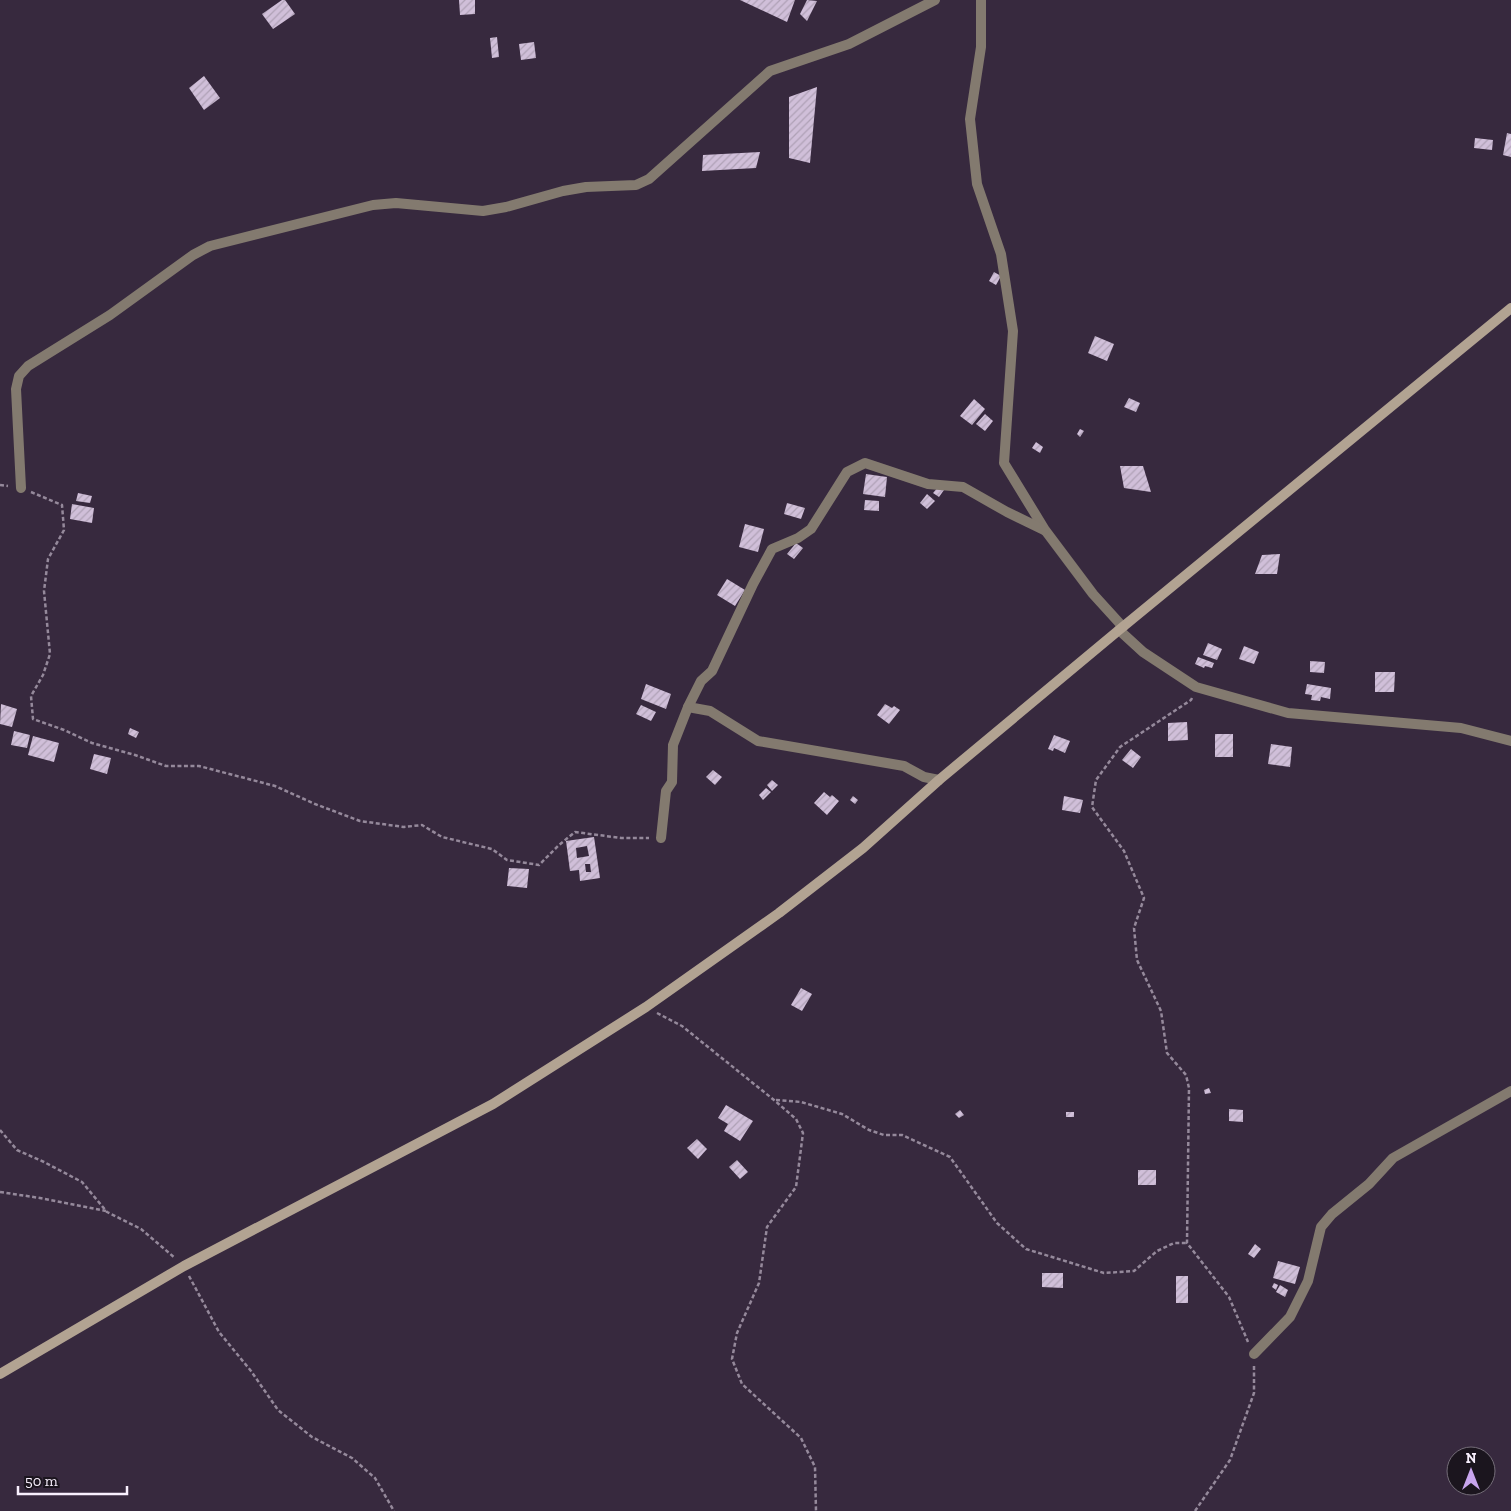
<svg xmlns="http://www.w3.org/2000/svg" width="1511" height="1511" viewBox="0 0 1511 1511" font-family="'Zilla Slab',serif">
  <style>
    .building { fill: url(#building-hatch); fill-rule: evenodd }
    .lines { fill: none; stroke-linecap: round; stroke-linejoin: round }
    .path { stroke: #95899b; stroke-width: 2.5; stroke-dasharray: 4 2.5; stroke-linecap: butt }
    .street { stroke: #837a6f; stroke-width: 10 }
    .secondary { stroke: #b2a392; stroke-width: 10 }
  </style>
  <defs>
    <pattern id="building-hatch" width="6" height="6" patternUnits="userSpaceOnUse" patternTransform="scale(1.25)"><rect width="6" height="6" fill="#d0bfd9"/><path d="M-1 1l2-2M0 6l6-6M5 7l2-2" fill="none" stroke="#afa1b6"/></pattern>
  </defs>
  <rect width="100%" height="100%" fill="#37293e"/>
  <!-- building -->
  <g class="building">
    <path d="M282 0H285L295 14 273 29 262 14Z"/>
    <path d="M459 0H475V14L460 15Z"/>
    <path d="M740 0H795L787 22Z"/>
    <path d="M807 0 817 1 807 21 800 14Z"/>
    <path d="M497 37 499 57 492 58 490 38Z"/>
    <path d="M534 42 536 58 521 60 519 44Z"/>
    <path d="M204 76 220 98 204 110 189 88Z"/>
    <path d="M817 87 810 163 789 158V97Z"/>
    <path d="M1507 133 1511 134V157L1503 155Z"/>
    <path d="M1475 138 1493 140 1492 150 1474 148Z"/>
    <path d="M760 152 756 168 702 171 703 155Z"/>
    <path d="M994 272 1001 276 996 285 989 281Z"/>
    <path d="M1095 336 1114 344 1107 361 1088 353Z"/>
    <path d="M1129 398 1140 403 1136 412 1124 407Z"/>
    <path d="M974 399 985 409 972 425 960 416Z"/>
    <path d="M985 414 993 421 985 431 976 424Z"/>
    <path d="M1080 429 1084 431 1080 437 1077 434Z"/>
    <path d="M1036 442 1043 447 1040 453 1032 448Z"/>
    <path d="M1120 466H1143L1151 492 1124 488Z"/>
    <path d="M866 474 887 477 885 497 863 494Z"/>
    <path d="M939 486 944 490 939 497 933 493Z"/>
    <path d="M78 493 92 496 90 503 76 501Z"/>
    <path d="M927 494 935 501 927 509 920 503Z"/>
    <path d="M865 500 879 501V511L864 510Z"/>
    <path d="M787 503 805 508 801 519 784 514Z"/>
    <path d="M72 504 94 508 92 523 70 519Z"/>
    <path d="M745 524 764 529 758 552 739 547Z"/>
    <path d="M796 543 803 548 794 559 787 554Z"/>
    <path d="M1280 554 1277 574H1255L1262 555Z"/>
    <path d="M727 579 745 590 735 606 717 595Z"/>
    <path d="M1208 643 1222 649 1217 660 1203 655Z"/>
    <path d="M1244 646 1259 652 1254 664 1239 659Z"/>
    <path d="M1198 657 1214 663 1212 668 1205 666 1204 668 1195 664Z"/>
    <path d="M1310 661 1325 662 1324 673 1310 672Z"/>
    <path d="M1375 672H1395L1394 692H1375Z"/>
    <path d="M646 684 671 694 666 709 641 699Z"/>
    <path d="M1307 684 1331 688 1330 699 1321 697 1320 701 1311 700 1312 695 1305 694Z"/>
    <path d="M1 704 17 709 12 727 0 724Z"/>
    <path d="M885 704 892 708 894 706 900 710 889 724 877 715Z"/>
    <path d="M641 705 656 712 651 721 636 714Z"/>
    <path d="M1187 722 1188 740 1168 741V723Z"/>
    <path d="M130 728 139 732 136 738 128 734Z"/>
    <path d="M14 731 30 735 27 748 11 745Z"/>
    <rect x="1215" y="734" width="18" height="23"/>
    <path d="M1054 735 1070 741 1065 753 1054 748 1053 751 1048 749Z"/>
    <path d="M33 736 59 743 54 762 28 755Z"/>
    <path d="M1271 744 1292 747 1290 767 1268 764Z"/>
    <path d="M1131 749 1141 757 1133 768 1122 760Z"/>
    <path d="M94 754 111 758 107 774 90 769Z"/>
    <path d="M713 770 722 777 715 785 706 777Z"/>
    <path d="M772 780 778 785 772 791 767 785Z"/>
    <path d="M766 788 771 792 763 800 759 795Z"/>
    <path d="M824 792 830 797 832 795 839 801 827 815 814 803Z"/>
    <path d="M853 796 858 800 855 804 850 800Z"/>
    <path d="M1064 796 1083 800 1080 813 1062 810Z"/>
    <path d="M594 837 600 878 580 881 579 870 570 871 566 841ZM587 846 589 856 577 858 576 848ZM585 864H590L591 872H586Z"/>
    <path d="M509 868 529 869 527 888 507 886Z"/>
    <path d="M801 988 812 994 802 1011 791 1005Z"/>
    <path d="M1209 1088 1211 1093 1205 1094 1204 1090Z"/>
    <path d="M726 1105 753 1121 740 1141 724 1131 728 1124 718 1118Z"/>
    <path d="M1229 1109 1243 1110V1122L1229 1121Z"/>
    <path d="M960 1110 964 1115 959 1118 955 1114Z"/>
    <rect x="1066" y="1112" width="8" height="5"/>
    <path d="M697 1139 707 1149 698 1159 687 1148Z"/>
    <path d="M737 1160 748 1172 740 1179 729 1167Z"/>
    <rect x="1138" y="1170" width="18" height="15"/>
    <path d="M1255 1244 1261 1249 1254 1258 1248 1254Z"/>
    <path d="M1278 1261 1300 1267 1295 1284 1273 1278Z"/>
    <path d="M1042 1273H1063V1288L1042 1287Z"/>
    <rect x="1176" y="1276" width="12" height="27"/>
    <path d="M1274 1283 1278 1285 1276 1290 1272 1287Z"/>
    <path d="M1280 1285 1288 1290 1285 1297 1276 1292Z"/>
  </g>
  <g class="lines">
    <!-- path -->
    <g class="path">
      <path d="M0 485 8 486"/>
      <path d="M31 492 62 505 64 530 48 559 44 591 50 654 43 675 31 696 33 719 64 730 92 743 135 755 166 766H199L275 786 315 804 360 821 404 827 422 825 442 837 492 849 507 860 539 865 559 845 575 832 621 838H649"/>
      <path d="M1192 698 1191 700 1120 747 1096 780 1092 807 1124 851 1144 898 1134 928 1137 960 1161 1011 1167 1053 1186 1075 1189 1088 1187 1243 1229 1297 1248 1342"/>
      <path d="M657 1013 682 1026 774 1100 796 1119 803 1133 796 1187 767 1227 759 1283 737 1333 732 1359 742 1384 801 1438 815 1467 816 1511"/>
      <path d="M776 1100 801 1102 842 1114 869 1130 884 1135H902L950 1157 997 1223 1026 1249 1104 1273 1134 1271 1157 1251 1174 1243H1187"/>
      <path d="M0 1130 17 1150 44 1162 82 1182 107 1212 141 1229 175 1258"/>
      <path d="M0 1192 40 1198 106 1211"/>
      <path d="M189 1276 219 1332 251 1371 278 1410 312 1437 352 1458 375 1478 394 1511"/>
      <path d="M1195 1511 1230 1460 1254 1393V1366"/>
    </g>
    <!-- street -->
    <g class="street">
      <path d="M981 0V47L970 119 977 184 1001 254 1013 331 1004 463 1045 530 1093 594 1123 627"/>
      <path d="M21 488 16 389 19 376 28 366 110 315 193 255 210 246 373 205 396 203 483 211 506 207 563 191 586 187 636 185 649 179 770 71 849 44 935 0"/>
      <path d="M1119 630 1143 652 1196 687 1288 713 1461 728 1511 741"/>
      <path d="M688 707 710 711 758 741 904 766 924 777 939 780"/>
      <path d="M661 838 666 791 672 782 673 745 688 707 701 681 712 671 753 584 772 549 798 538 811 529 847 472 865 463 928 484 963 487 1007 512 1044 530"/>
      <path d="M1254 1354 1290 1317 1308 1281 1321 1227 1332 1214 1369 1184 1393 1158 1511 1091"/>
    </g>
    <!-- secondary -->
    <path class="secondary" d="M0 1374 184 1266 493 1104 646 1007 779 913 863 848 939 780 1119 630 1511 308"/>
  </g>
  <!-- north arrow -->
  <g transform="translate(1471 1471)"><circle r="24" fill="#1b151e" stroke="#746d78"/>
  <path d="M0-4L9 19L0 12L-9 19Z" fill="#c8a5ee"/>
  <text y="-8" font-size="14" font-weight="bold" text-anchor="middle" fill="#f9f0fe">N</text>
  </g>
  <!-- scale -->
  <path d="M18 1486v8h109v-8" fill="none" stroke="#f9f0fe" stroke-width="2.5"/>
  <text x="25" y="1486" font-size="15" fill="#f9f0fe" stroke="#1b151e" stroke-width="4" paint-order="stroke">50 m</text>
</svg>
